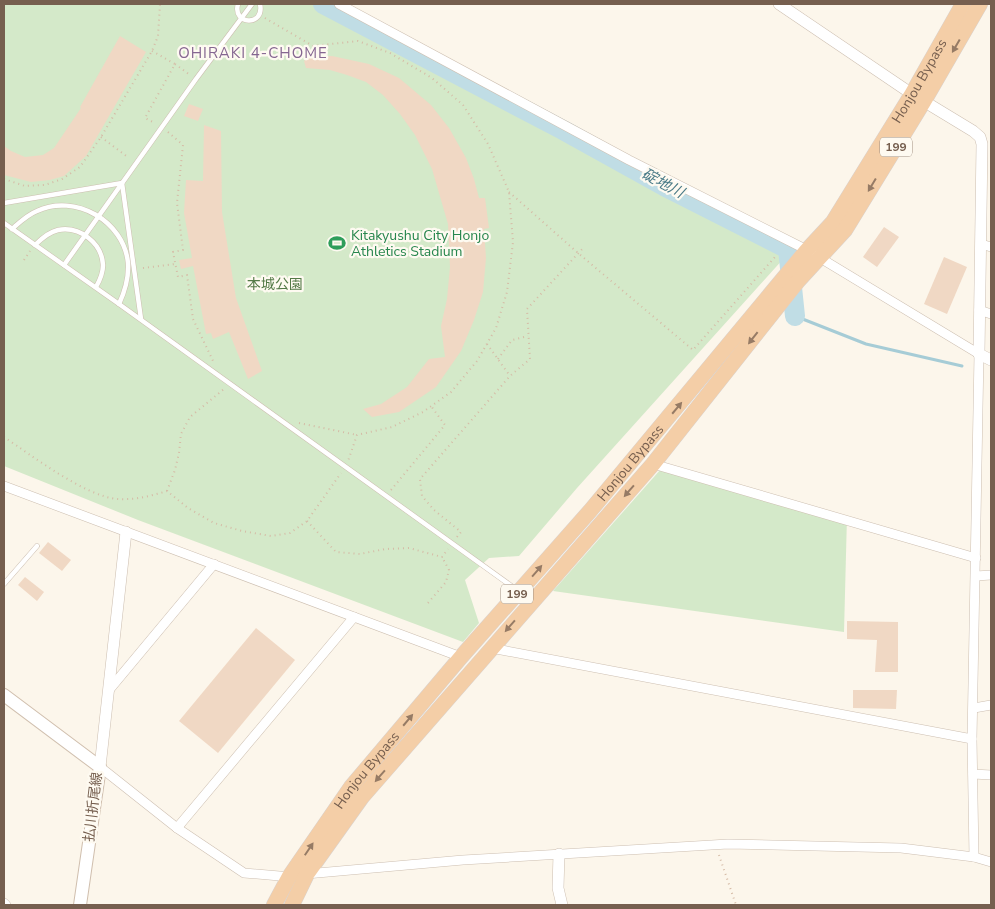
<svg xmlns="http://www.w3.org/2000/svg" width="995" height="909" viewBox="0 0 995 909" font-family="'Nunito Sans','Noto Sans JP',sans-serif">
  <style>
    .green { fill: #d4e9c9 }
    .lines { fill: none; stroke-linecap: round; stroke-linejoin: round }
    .stream { stroke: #a6ccd6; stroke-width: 3 }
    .river { stroke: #c0dde5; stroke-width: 20 }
    .building { fill: #f0d8c4 }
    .service-casing { stroke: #cdbfb1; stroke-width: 5.5 }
    .minor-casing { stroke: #cdbfb1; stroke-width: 10 }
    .tertiary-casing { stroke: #cdbfb1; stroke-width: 12 }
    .secondary-casing { stroke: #d0bfae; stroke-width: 14 }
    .trunk-casing { stroke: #d9d2ce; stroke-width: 16 }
    .path { stroke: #d5bba6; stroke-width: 2; stroke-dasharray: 1 4; stroke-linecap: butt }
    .service { stroke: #fff; stroke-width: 4.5 }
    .minor { stroke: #fff; stroke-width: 9 }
    .tertiary { stroke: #fff; stroke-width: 11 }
    .secondary { stroke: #fff; stroke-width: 12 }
    .trunk { stroke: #f4cea7; stroke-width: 15 }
    .oneway { fill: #967b65 }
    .labels { text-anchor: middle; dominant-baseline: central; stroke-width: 4.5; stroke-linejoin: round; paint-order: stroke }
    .shield { fill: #fefaf1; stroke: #9f8e80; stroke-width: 1 }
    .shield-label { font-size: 12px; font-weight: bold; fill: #765f4f }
    .street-label { font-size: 14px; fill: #765f4f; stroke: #fefaf1 }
    .leisure-label { font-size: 14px; fill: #27864d; stroke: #fefaf1; text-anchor: start }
    .park-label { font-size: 14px; fill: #547a47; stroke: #fefaf1 }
    .neighbourhood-label { font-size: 15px; letter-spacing: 1px; fill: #856691; stroke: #fefaf1 }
    .water-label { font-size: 15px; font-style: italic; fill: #497a87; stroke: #fefaf1 }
  </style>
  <rect width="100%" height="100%" fill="#fcf6eb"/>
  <!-- green -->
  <g class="green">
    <path d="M4 4H318L782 250 785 257 577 488 519 556 489 558 465 580 479 623 463 642 138 520 4 466Z"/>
    <path d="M661 469 847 516 844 632 553 591Z"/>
  </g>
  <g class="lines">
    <!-- stream -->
    <path class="stream" d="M795 316 866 344 962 366"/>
    <!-- river -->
    <path class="river" d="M323 4 563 130 664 186 788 249 795 316"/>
  </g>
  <!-- building -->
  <g class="building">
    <path d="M120 36 146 52 86 156 64 176 50 180 31 182 4 175V146L11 151 25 157 43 155 54 148 81 108 80 107Z"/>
    <path d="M332 56 369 64 399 78 431 105 449 128 466 158 474 179 479 198H485L489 228 484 229 486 258 483 292 474 320 461 351 436 387 399 412 372 417 363 409 381 404 407 387 429 359 445 357 441 326 447 299 450 267 448 224 432 169 415 135 400 114 383 95 366 82 347 75 330 70 306 68 304 61 309 57Z"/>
    <path d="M189 104 203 109 198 121 184 116Z"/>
    <path d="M204 125 221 131 222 212 236 298 262 371 248 379 229 332 213 339 211 333 206 334 193 266 181 269 179 260 192 258 184 213 186 180 203 181Z"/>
    <path d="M884 227 899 237 877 267 863 257Z"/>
    <path d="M944 257 967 267 947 314 924 304Z"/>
    <path d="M48 542 71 560 62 571 39 553Z"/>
    <path d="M25 577 44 592 37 601 18 585Z"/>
    <path d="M847 621 898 622V672H875L877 640 847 639Z"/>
    <path d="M256 628 295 660 218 753 179 721Z"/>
    <path d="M853 690H897L896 709 853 708Z"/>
  </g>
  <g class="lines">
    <!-- service casing -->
    <g class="service-casing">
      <g id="service">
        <path d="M238 4C232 25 265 27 260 4"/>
        <path d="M4 203 122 183 141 319"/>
        <path d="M4 223 119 304 517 590"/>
        <path d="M12 229C20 222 27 215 37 211 75 193 124 221 128 263 129 278 125 291 119 304"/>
        <path d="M35 245C42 238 49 232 58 230 80 226 102 243 103 265 103 273 100 280 96 287"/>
        <path d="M64 265 196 79 252 4"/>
        <path d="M4 584 37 546"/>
      </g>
    </g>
    <!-- minor casing -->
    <g class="minor-casing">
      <g id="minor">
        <path d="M339 4 629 160 807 250 979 354 972 739 974 857"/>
        <path d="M981 244 991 247"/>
        <path d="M979 310 991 314"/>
        <path d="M653 464 976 558"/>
        <path d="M4 486 461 657"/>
        <path d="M976 576 991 575"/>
        <path d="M491 648 972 739"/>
        <path d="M109 690 214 564"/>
        <path d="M974 708 991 705"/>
        <path d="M100 767 177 828 244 873 291 877"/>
        <path d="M973 774 991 775"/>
        <path d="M177 828 354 617"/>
        <path d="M306 874 463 860 728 844 901 848 974 857 991 862"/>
        <path d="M4 903 6 905"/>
      </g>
    </g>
    <!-- tertiary casing -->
    <g class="tertiary-casing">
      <g id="tertiary">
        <path d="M779 4 912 94 973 131 980 137 982 144 979 354 991 360"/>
        <path d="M100 767 126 532"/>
        <path d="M559 854 558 888 562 905"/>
      </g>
    </g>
    <!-- secondary casing -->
    <g class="secondary-casing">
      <path id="secondary" d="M4 695 100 767 80 905"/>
    </g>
    <!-- trunk casing -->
    <g class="trunk-casing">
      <g id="trunk">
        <path id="s1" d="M274 905 289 877 351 787 461 657 590 511 807 250 833 222 912 94 963 4"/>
        <path d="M292 905 307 874 362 797 653 464 798 281 845 230 924 101 980 4"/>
      </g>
    </g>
    <!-- path -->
    <g class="path">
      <path d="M265 18 313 46 358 41 390 53 432 78 463 105 488 144 509 192 513 242 507 292 496 328 477 361 451 392 423 412 392 427 357 435 348 461"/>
      <path d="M152 51 175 64 145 118 155 123"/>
      <path d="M175 64 190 75"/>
      <path d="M168 132 183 145 177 203 183 250 173 252 178 277 187 275 193 319 214 363"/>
      <path d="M101 137 129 158"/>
      <path d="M4 179 25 186 45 185 62 179 80 167 101 137 152 51 158 36 160 4"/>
      <path d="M509 192 578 253 693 350 775 257"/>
      <path d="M24 260 30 251"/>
      <path d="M143 268 175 264"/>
      <path d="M487 344 510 376"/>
      <path d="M498 359 512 340 528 336"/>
      <path d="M299 423 357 435"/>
      <path d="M4 437C31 455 86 497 118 499 135 500 151 496 167 491L188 508 214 523 242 531 271 536 290 533 307 521 341 473"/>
      <path d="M391 490 445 425 431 406"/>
      <path d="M167 491 175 470 179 453 181 434 190 417 224 389"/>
      <path d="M307 521 336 552 360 554 385 549 409 548 442 557 448 549"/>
      <path d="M457 537 461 532 434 510 422 496 420 479 510 376 530 359 527 309 584 247"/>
      <path d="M428 603 446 582 449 570 442 557"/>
      <path d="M719 855 736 905"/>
    </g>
    <!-- service -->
    <use href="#service" class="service"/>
    <!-- minor -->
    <use href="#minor" class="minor"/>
    <!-- tertiary -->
    <use href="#tertiary" class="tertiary"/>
    <!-- secondary -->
    <use href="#secondary" class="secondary"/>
    <!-- trunk -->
    <use href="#trunk" class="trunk"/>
  </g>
  <!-- one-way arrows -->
  <defs><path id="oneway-solid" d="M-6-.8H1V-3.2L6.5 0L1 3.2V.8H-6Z" transform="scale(1.25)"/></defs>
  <g class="oneway">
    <use href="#oneway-solid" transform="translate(956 46) rotate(120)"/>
    <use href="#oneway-solid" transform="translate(872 185) rotate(121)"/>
    <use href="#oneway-solid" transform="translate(753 338) rotate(128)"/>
    <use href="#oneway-solid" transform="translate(677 408) rotate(-50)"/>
    <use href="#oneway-solid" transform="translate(629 491) rotate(131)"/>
    <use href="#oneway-solid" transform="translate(537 571) rotate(-49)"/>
    <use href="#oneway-solid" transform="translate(510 626) rotate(131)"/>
    <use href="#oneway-solid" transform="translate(408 720) rotate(-50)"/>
    <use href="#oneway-solid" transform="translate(380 776) rotate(131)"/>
    <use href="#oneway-solid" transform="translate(309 849) rotate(-56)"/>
  </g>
  <!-- icons -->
  <defs>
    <g id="stadium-bare" transform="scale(1.35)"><path d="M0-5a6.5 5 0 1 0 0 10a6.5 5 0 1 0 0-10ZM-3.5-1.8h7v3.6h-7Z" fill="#2e9e5b" stroke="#fefaf1" stroke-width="2.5" paint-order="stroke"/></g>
  </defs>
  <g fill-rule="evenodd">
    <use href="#stadium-bare" x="337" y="243"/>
  </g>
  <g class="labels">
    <!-- shield labels -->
    <g class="shield">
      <rect x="880" y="137.5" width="32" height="19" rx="4"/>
      <rect x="501" y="584.5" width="32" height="19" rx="4"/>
    </g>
    <g class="shield-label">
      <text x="896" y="147">199</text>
      <text x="517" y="594">199</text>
    </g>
    <!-- street labels -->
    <g class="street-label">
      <text stroke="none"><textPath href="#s1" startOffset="1049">Honjou Bypass</textPath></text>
      <text stroke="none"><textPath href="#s1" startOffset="569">Honjou Bypass</textPath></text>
      <text stroke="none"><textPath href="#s1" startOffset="164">Honjou Bypass</textPath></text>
      <text transform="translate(93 807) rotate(-83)">払川折尾線</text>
    </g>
    <!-- leisure labels -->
    <g class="leisure-label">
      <text x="351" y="235">Kitakyushu City Honjo<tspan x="351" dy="16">Athletics Stadium</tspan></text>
    </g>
    <!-- park labels -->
    <g class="park-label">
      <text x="275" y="284">本城公園</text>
    </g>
    <!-- neighbourhood labels -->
    <g class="neighbourhood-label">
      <text x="253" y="53">OHIRAKI 4-CHOME</text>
    </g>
    <!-- water labels -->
    <g class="water-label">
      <text transform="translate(663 183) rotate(28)">碇地川</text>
    </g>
  </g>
  <!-- border -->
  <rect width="995" height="909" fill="none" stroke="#765f4f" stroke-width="10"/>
</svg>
